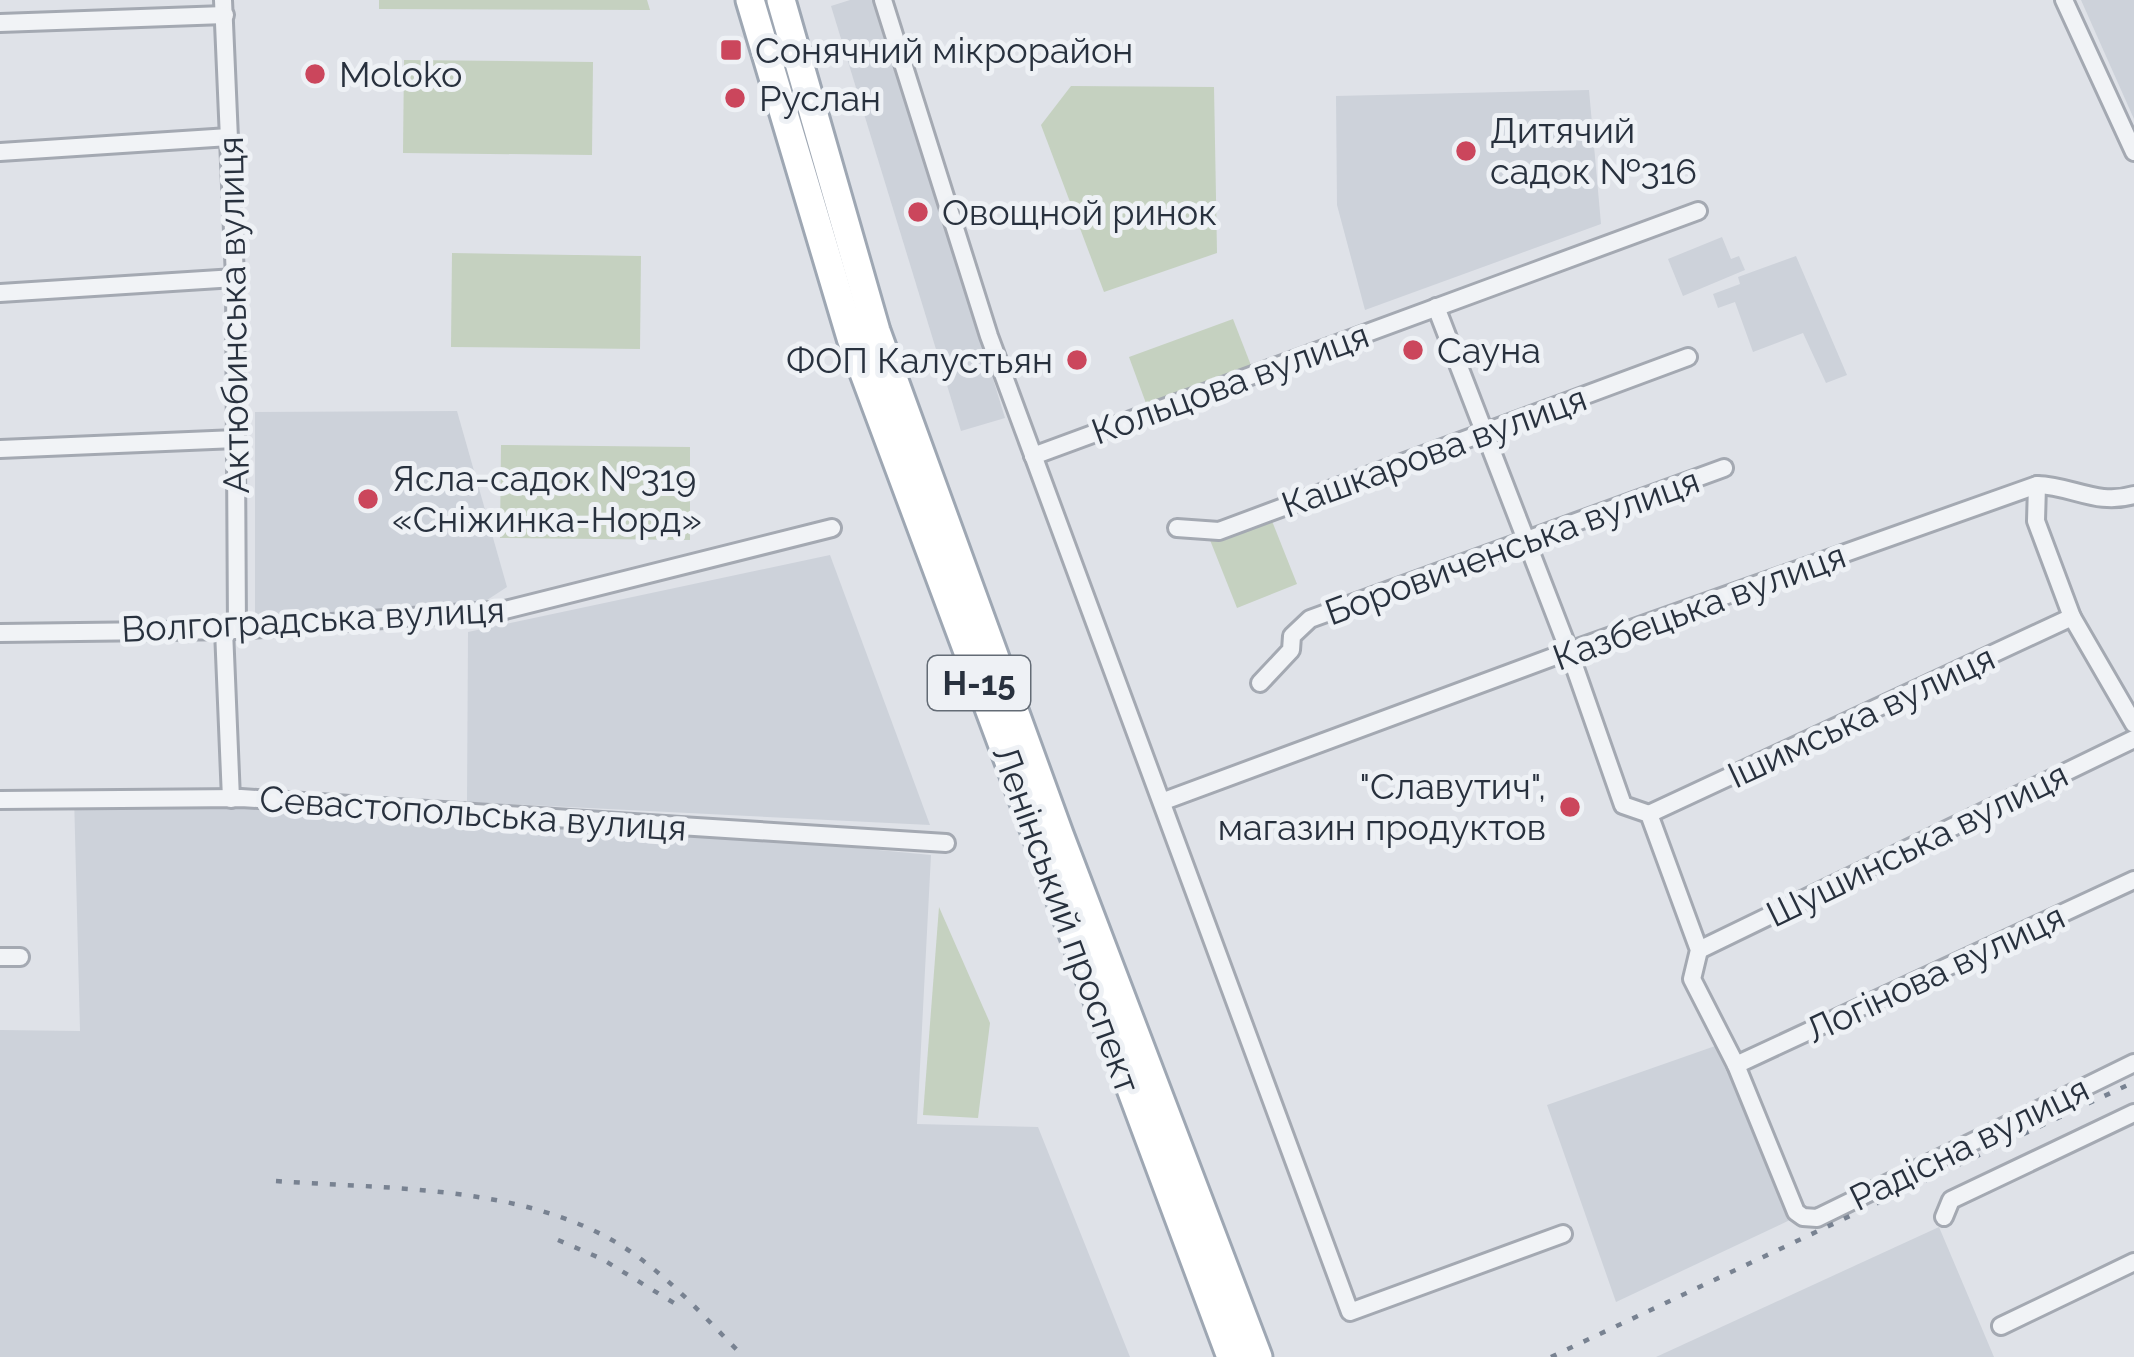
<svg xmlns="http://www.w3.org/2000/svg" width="2134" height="1357" viewBox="0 0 2134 1357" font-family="Raleway,sans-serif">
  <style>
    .built { fill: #cdd2da }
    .green { fill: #c5d1c0 }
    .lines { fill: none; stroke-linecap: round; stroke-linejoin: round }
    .minor-casing { stroke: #a4a9b2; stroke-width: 22 }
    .primary-casing { stroke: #9ea7b3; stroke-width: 33 }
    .minor { stroke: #f1f3f6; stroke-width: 16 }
    .primary { stroke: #fff; stroke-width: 27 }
    .rail { stroke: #788291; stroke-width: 4.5; stroke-dasharray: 6 12; stroke-linecap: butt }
    .poi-dot { fill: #cb465c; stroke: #eef1f5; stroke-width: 4.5 }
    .labels { text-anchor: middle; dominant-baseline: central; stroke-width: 10; stroke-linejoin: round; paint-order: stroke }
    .shield { fill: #eef1f5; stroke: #636b75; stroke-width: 3 }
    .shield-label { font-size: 33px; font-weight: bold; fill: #28313e }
    .poi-label { font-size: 36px; fill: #28313e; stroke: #eef1f5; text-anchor: start }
    .street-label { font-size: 36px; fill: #28313e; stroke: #eef1f5 }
  </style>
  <rect width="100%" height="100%" fill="#dfe2e8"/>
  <!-- built -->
  <g class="built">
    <path d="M850 0H877L1005 418 961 431 831 6Z"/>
    <path d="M2081 0H2134V119Z"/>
    <path d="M1589 90 1601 224 1365 310 1337 205 1336 96Z"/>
    <path d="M1722 237 1731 259 1739 256 1745 270 1683 296 1668 259Z"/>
    <path d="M1796 256 1847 375 1826 383 1803 333 1753 352 1735 302 1718 308 1713 294 1740 284 1738 277Z"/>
    <path d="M457 411 507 587 484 602 255 619V412Z"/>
    <path d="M830 555 930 825 467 802 468 632Z"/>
    <path d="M74 795 463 811 931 855 917 1124 1038 1127 1130 1357H0V1030L80 1031Z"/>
    <path d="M1718 1045 1790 1220 1616 1302 1547 1105Z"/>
    <path d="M1939 1227 1994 1357H1656Z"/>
  </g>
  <!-- green -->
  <g class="green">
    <path d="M379 0H647L650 10 379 9Z"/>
    <path d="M404 60 593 62 592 155 403 153Z"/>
    <path d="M1071 86 1214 87 1217 253 1104 292 1041 125Z"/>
    <path d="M452 253 641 256 640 349 451 347Z"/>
    <path d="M1233 319 1252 368 1147 406 1129 357Z"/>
    <path d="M501 445 690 447V540L500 538Z"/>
    <path d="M1270 516 1297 584 1237 608 1210 540Z"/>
    <path d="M939 907 990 1023 978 1118 923 1115Z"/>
  </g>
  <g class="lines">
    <!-- minor casing -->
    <g class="minor-casing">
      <g id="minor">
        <path d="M223 0 235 278 237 630"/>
        <path d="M883 0 989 336 1350 1312 1563 1234"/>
        <path d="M2064 0 2134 152"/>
        <path d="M0 23 225 15"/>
        <path d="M0 152 229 137"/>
        <path d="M0 293 235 278"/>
        <path d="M1436 307 1569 651 1623 805 1649 814 1699 950 1692 979 1736 1065 1796 1212 1803 1217 1817 1218 2134 1063"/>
        <path d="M0 449 236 439"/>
        <path d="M1033 456 1698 211"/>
        <path d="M2037 485 2036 521 2072 617 2134 724"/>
        <path d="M1177 528 1219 531 1688 357"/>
        <path d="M224 630 231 799"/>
        <path d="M0 633 237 630 505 610 832 528"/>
        <path d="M1260 683 1291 650 1292 636 1310 619 1724 468"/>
        <path d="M0 800 241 798 946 843"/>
        <path d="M1164 801 1569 651 2037 485C2073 486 2097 506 2134 495"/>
        <path d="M1649 814 2072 617"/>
        <path d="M1699 950 2134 739"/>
        <path d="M0 957H20"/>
        <path d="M1736 1065 2134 880"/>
        <path d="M1944 1217 1951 1200 2134 1113"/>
        <path d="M2001 1326 2134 1262"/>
      </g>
    </g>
    <!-- primary casing -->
    <g class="primary-casing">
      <g id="primary">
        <path d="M750 0 851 338 1231 1357"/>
        <path d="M781 0 876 331 1059 834 1258 1357"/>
      </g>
    </g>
    <!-- minor -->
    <use href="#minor" class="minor"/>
    <!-- primary -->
    <use href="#primary" class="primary"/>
    <!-- rail -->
    <g class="rail">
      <path d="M276 1181C386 1189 514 1185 612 1240 663 1269 703 1316 744 1357"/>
      <path d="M558 1240 602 1259 674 1303"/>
      <path d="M1551 1357 2134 1082"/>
    </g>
  </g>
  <!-- markers -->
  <g class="poi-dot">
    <rect x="719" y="38" width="24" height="24" rx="6"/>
    <circle cx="315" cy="74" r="12"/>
    <circle cx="735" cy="98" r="12"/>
    <circle cx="1466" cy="151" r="12"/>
    <circle cx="918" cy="212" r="12"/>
    <circle cx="1413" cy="350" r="12"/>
    <circle cx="1077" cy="360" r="12"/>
    <circle cx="368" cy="499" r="12"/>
    <circle cx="1570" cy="807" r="12"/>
  </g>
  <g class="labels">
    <!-- shield labels -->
    <rect class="shield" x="928" y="656" width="102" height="54" rx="9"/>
    <g class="shield-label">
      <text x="979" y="683">Н-15</text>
    </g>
    <!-- poi labels -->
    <g class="poi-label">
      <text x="755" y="50">Сонячний мікрорайон</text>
      <text x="339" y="74">Moloko</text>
      <text x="759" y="98">Руслан</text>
      <text x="1490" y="130">Дитячий<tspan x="1490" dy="41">садок №316</tspan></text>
      <text x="942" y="212">Овощной ринок</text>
      <text x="1437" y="350">Сауна</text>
      <text x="1053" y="360" text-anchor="end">ФОП Калустьян</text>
      <text x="392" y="478">Ясла-садок №319<tspan x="392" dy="41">«Сніжинка-Норд»</tspan></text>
      <text x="1546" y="786" text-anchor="end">"Славутич",<tspan x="1546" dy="41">магазин продуктов</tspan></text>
    </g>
    <!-- street labels -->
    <g class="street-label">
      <text transform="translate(233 315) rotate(-91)">Актюбинська вулиця</text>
      <text transform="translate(1230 383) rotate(-20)">Кольцова вулиця</text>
      <text transform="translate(1434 451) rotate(-20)">Кашкарова вулиця</text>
      <text transform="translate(1512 546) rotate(-20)">Боровиченська вулиця</text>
      <text transform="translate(1699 606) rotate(-20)">Казбецька вулиця</text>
      <text transform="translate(313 619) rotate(-3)">Волгоградська вулиця</text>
      <text transform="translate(1861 716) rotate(-25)">Ішимська вулиця</text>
      <text transform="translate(473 813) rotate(4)">Севастопольська вулиця</text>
      <text transform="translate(1917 844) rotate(-26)">Шушинська вулиця</text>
      <text transform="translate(1067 919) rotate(70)">Ленінський проспект</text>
      <text transform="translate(1935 973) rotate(-25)">Логінова вулиця</text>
      <text transform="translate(1969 1143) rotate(-26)">Радісна вулиця</text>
    </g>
  </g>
</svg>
